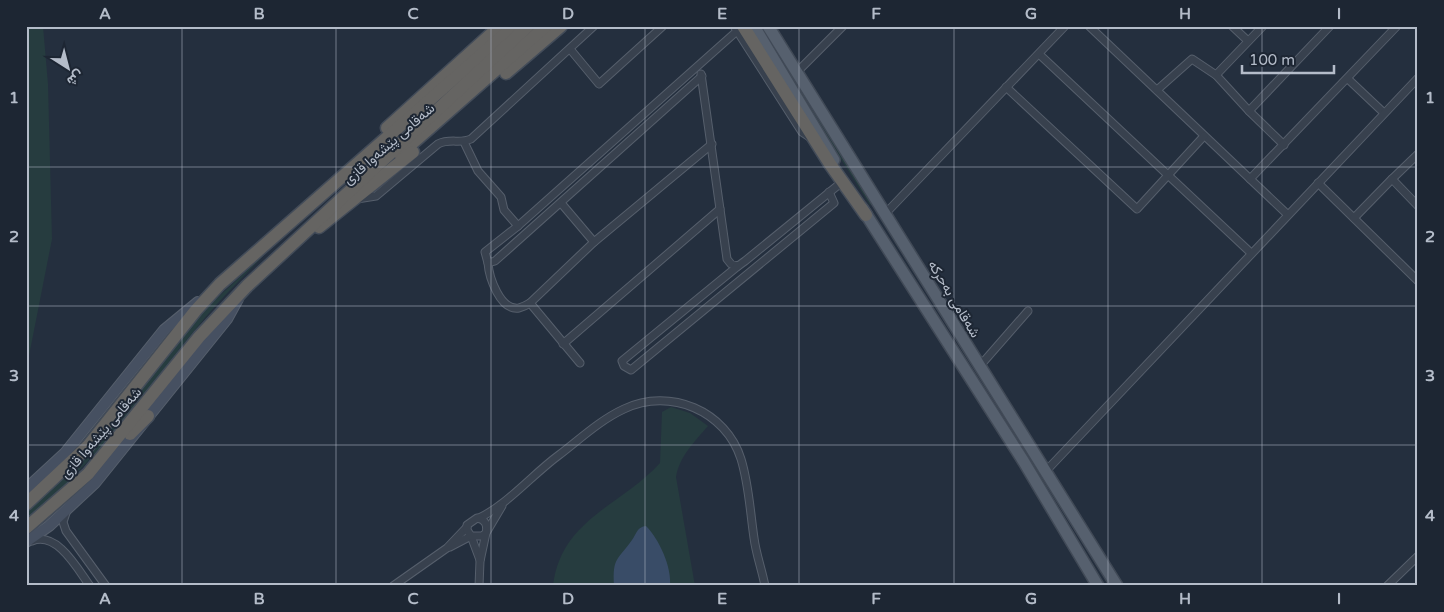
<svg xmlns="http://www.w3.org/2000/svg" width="1444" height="612" viewBox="0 0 1444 612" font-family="'Varela Round',Vazirmatn,sans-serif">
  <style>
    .green { fill: #263c3f }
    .water { fill: #394c67 }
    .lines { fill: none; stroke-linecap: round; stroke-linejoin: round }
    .minor-casing { stroke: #565f6c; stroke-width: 9 }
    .secondary-casing { stroke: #565f6c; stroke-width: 12 }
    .primary-casing { stroke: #414a57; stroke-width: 14 }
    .trunk-casing { stroke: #434c59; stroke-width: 15 }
    .minor { stroke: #38414e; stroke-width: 7 }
    .secondary { stroke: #465061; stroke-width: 10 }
    .primary { stroke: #56606e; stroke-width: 11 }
    .trunk { stroke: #656462; stroke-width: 12 }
    .grid { fill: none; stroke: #b4bcc9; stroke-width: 1; stroke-opacity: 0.55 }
    .labels { text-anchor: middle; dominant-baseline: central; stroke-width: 4; stroke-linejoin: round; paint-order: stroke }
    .street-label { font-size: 14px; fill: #b4bcc9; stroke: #1d2633 }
    .neatline { fill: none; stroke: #b4bcc9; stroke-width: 2 }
    .grid-label { font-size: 16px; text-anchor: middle; font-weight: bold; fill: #b4bcc9 }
  </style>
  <rect width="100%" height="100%" fill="#242f3e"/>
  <!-- green -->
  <g class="green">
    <path d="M26 26H43L48 84 52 239 26 371Z"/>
    <path d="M757 26H762L873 202 870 205Z"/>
    <path d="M267 252C246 274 224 295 204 319 147 387 98 464 26 518V510L68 475 94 446 203 311Z"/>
    <path d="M671 407 690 413 708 426C695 441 679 457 676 477L695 586H553C561 519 621 506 660 463L662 412Z"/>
  </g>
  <!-- water -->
  <path class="water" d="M646 526C659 539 672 567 670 586H614C612 557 618 560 632 540 637 533 637 527 646 526Z"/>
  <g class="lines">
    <!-- minor casing -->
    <g class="minor-casing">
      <g id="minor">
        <path d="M734 26 802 132 811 138"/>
        <path d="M1089 26 1287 214"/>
        <path d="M1232 26 1248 41"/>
        <path d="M570 49 599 84 663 26"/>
        <path d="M1039 54 1251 253"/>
        <path d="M796 73 843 26"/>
        <path d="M701 74 727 259 731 264 738 266 745 261 842 182"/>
        <path d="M1216 75 1263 26"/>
        <path d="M702 76 495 261 488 263 485 252 518 226 737 31"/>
        <path d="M1348 79 1384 113"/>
        <path d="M1006 87 1137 209 1204 136"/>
        <path d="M1157 90 1192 59 1216 75 1249 111 1284 145"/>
        <path d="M1249 111 1330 26"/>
        <path d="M464 142 478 171 501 197 504 210 518 226"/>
        <path d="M1250 179 1397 26"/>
        <path d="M1392 179 1418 154"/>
        <path d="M1318 183 1418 281"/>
        <path d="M357 199 376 196 438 144C450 138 460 144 471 139L594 26"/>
        <path d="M561 203 594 242"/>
        <path d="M885 214 1065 26"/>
        <path d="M1354 218 1392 179 1418 206"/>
        <path d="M488 263C489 277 500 311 519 308 522 307 527 305 530 303"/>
        <path d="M738 266 622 361 624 366 631 370 834 203 829 192"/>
        <path d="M563 344 720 209"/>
        <path d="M580 363 530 303 594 242 712 144"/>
        <path d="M979 367 1028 311"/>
        <path d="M1046 471 1418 78"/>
        <path d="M66 513 63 522 66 531 106 586"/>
        <path d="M479 518C507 505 533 474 559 455 580 439 600 420 624 409 670 387 726 411 741 459 749 485 750 511 754 538 756 554 762 570 765 586"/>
        <path d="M32 541C57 531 77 568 90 586"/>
        <path d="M450 547 471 536 480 560"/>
        <path d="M393 586 447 548 467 527"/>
        <path d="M479 586 480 561 486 533C488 525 485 519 477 518L467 525V530L471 536H482L486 533 502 506"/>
        <path d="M1387 586 1418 556"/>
      </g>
    </g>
    <!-- secondary casing -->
    <g class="secondary-casing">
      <g id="secondary">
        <path d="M26 489 65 453 164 330 198 302"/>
        <path d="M26 542 49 526 95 483 227 319 238 299"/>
      </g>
    </g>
    <!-- primary casing -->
    <g class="primary-casing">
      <g id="primary">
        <path d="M754 26 834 160"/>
        <path d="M768 26 1117 586"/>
        <path d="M862 208 1024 462 1098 586"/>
      </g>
    </g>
    <!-- trunk casing -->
    <g class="trunk-casing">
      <g id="trunk">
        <path d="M743 26 830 164 866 215"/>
        <path d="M506 73 561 26"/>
        <path d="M387 128 500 26"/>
        <path d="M400 154 546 26"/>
        <path d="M319 227 413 152"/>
        <path d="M130 434 148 416"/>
        <path d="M26 504 88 446 196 310 220 284 514 26"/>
        <path d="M26 528 88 474 199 337 247 286 528 26"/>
      </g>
    </g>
    <!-- minor -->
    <use href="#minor" class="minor"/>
    <!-- secondary -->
    <use href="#secondary" class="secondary"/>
    <!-- primary -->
    <use href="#primary" class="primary"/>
    <!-- trunk -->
    <use href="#trunk" class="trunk"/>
  </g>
  <!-- grid -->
  <path class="grid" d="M182 26V586M336 26V586M491 26V586M645 26V586M799 26V586M954 26V586M1108 26V586M1262 26V586M26 167H1418M26 306H1418M26 445H1418"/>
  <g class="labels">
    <!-- street labels -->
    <g class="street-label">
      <text transform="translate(389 144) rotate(-41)">شەقامی پێشەوا قازی</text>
      <text transform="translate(954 299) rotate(59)">شەقامی بەحرکە</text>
      <text transform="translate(101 433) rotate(-49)">شەقامی پێشەوا قازی</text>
    </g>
  </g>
  <!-- border -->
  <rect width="1444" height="612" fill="none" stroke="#1d2633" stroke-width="55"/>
  <!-- north arrow -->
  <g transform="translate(68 68) rotate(144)" stroke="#1d2633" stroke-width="4" paint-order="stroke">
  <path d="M0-4L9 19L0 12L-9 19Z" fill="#b4bcc9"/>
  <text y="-8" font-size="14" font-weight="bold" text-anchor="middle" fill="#b4bcc9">ش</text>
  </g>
  <!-- scale -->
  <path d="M1242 65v8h92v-8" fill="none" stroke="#b4bcc9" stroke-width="2.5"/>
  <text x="1249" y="65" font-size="15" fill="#b4bcc9" stroke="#1d2633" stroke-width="4" paint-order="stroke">100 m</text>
  <rect x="28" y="28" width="1388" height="556" class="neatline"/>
  <g class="grid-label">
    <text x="105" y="19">A</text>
    <text x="259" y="19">B</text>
    <text x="413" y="19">C</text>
    <text x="568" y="19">D</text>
    <text x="722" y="19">E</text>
    <text x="876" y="19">F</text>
    <text x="1031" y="19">G</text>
    <text x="1185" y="19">H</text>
    <text x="1339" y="19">I</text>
    <text x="14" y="103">1</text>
    <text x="1430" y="103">1</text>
    <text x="14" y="242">2</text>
    <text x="1430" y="242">2</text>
    <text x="14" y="381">3</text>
    <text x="1430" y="381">3</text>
    <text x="14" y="521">4</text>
    <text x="1430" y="521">4</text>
    <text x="105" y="604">A</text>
    <text x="259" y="604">B</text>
    <text x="413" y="604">C</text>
    <text x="568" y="604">D</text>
    <text x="722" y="604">E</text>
    <text x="876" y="604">F</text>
    <text x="1031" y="604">G</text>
    <text x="1185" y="604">H</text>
    <text x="1339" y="604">I</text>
  </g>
</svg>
